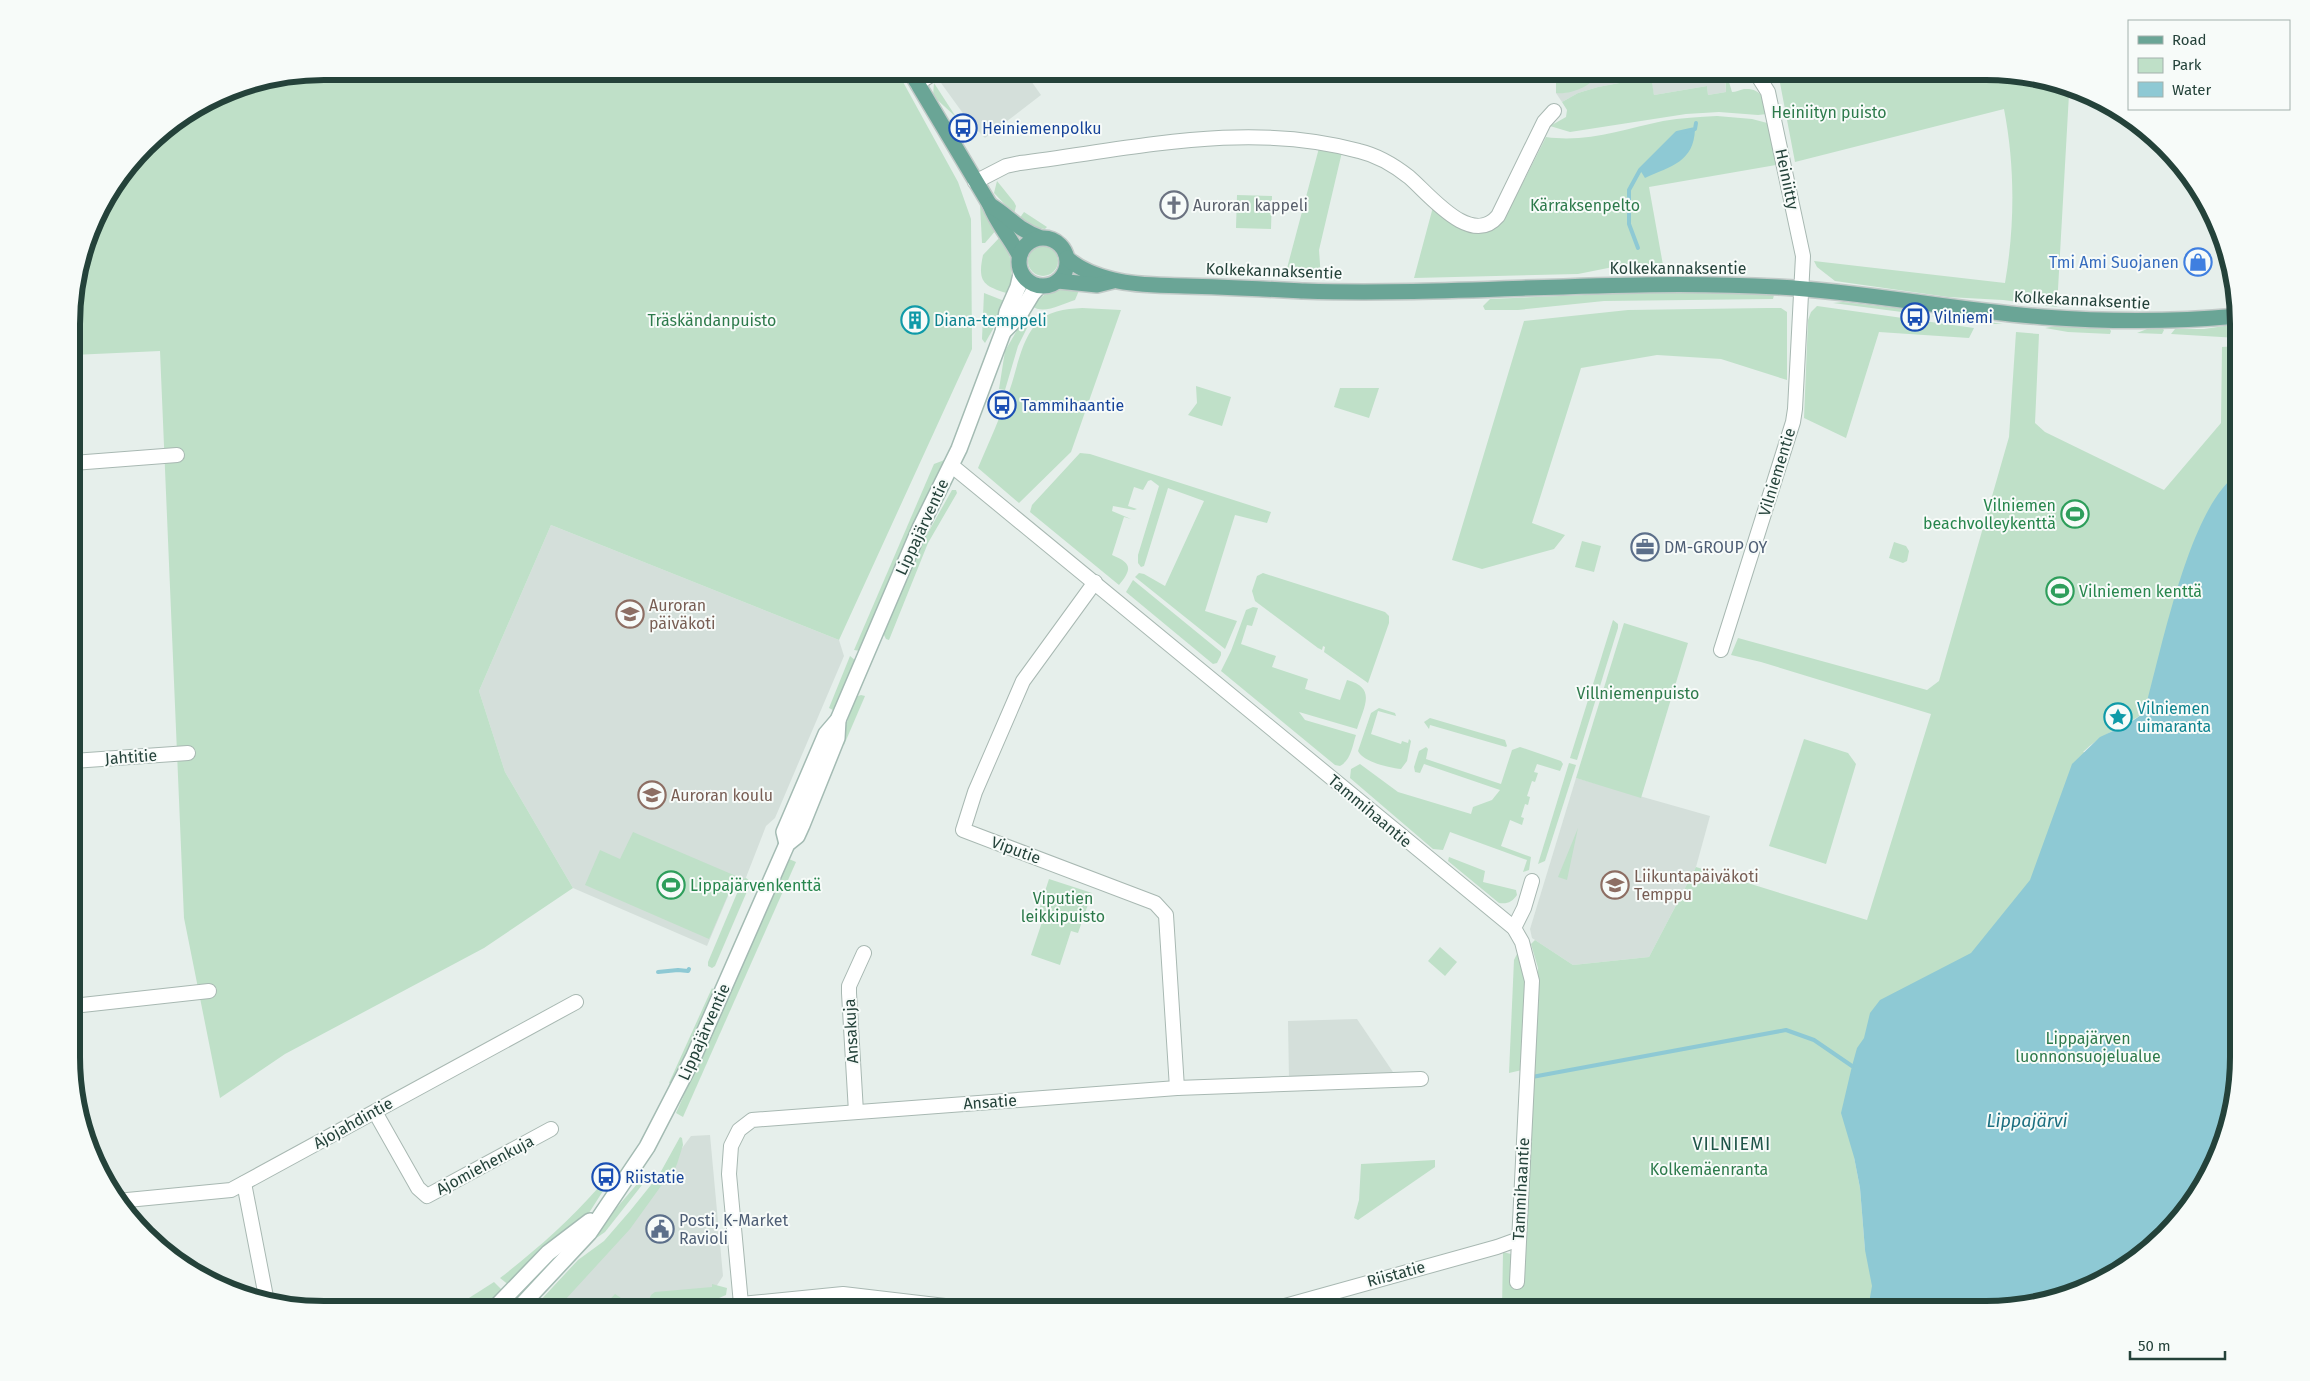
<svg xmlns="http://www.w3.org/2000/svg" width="2310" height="1381" viewBox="0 0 2310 1381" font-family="'Fira Sans',sans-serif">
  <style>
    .built { fill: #d4dfda }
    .green { fill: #bfe0c8; fill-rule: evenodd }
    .water { fill: #8ec9d4 }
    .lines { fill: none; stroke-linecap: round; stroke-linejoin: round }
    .stream { stroke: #8ec9d4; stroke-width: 4 }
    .street-casing { stroke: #a8b8b2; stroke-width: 16 }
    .secondary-casing { stroke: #a4bbb3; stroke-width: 18 }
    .primary-casing { stroke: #c2cac8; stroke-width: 18 }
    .street { stroke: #fff; stroke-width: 14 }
    .secondary { stroke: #fff; stroke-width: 15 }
    .primary { stroke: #6aa596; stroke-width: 15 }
    .labels { text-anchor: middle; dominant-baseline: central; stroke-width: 4; stroke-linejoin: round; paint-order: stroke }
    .park-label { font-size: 16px; fill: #2d7a4b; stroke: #f7fbf9 }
    .transit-label { font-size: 16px; fill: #164399; stroke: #f7fbf9; text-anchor: start }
    .street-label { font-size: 16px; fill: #24423a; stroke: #f7fbf9 }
    .worship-label { font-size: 16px; fill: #5b616d; stroke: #f7fbf9; text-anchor: start }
    .shop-label { font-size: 16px; fill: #366cbe; stroke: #f7fbf9; text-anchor: end }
    .culture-label { font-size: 16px; fill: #0d838f; stroke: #f7fbf9; text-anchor: start }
    .leisure-label { font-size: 16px; fill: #27864d; stroke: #f7fbf9; text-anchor: start }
    .service-label { font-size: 16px; fill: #4e5e75; stroke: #f7fbf9; text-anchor: start }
    .education-label { font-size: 16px; fill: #785e54; stroke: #f7fbf9; text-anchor: start }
    .water-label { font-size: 18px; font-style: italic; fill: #1c6f80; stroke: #f7fbf9 }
    .neighbourhood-label { font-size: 18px; letter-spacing: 1px; fill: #1f5548; stroke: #f7fbf9 }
    .rim { fill: none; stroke: #24423a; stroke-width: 6 }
  </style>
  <rect width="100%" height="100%" fill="#e6efeb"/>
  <!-- built -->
  <g class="built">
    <path d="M946 71H1024L1041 95 985 138 970 123 941 83V75Z"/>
    <path d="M1556 71H1724L1726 92 1708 95 1707 86 1654 95 1650 77 1598 87 1578 93 1562 102 1556 93Z"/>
    <path d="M551 525 839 640 844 656 775 818 766 826 745 880 736 877 707 946 573 888 505 772 479 691Z"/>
    <path d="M1576 778 1710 816 1696 867 1649 957 1573 965 1532 938 1530 929Z"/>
    <path d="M1357 1019 1395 1075 1289 1080 1288 1021Z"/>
    <path d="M710 1135 723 1276 710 1296 646 1310H542L633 1214 691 1136Z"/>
  </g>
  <!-- green -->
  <g class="green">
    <path d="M324 71H897L958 182 971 219 972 349 839 640 551 525 479 691 505 772 573 888 484 948 285 1054 220 1098 184 918 160 351 73 355V291L97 212 157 134 228 90Z"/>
    <path d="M1556 71H1597C1596 86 1569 95 1556 93Z"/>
    <path d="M1604 71H1632C1626 77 1612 79 1605 75Z"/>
    <path d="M1801 71H1986L2052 80 2085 94H2069L2057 307 2003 300 1948 297 1835 281 1817 267 1814 261 2005 283C2015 225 2015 166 2004 109L1795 162 1780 83Z"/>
    <path d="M1726 72 1732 92C1736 92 1739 90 1744 89 1762 88 1764 99 1767 114L1758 115 1719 112 1686 114 1570 132 1550 126 1566 117 1567 110 1562 102 1578 93 1598 87 1651 77 1654 95 1707 86 1708 95 1726 92 1725 73Z"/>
    <path d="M934 83 956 117 933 96Z"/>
    <path d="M1717 116 1752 119 1771 124 1776 165 1649 187 1663 265 1633 263 1578 274 1414 278 1433 207 1467 232 1488 231 1496 228 1509 210 1546 137C1587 143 1624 129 1663 121 1681 118 1699 117 1717 116Z"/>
    <path d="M1319 148 1342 152 1319 250 1321 278 1286 272Z"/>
    <path d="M997 181 1014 202 1016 206 1014 214 994 193Z"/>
    <path d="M1237 195 1272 196 1271 229 1236 228Z"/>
    <path d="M980 204 997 229 985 243H982Z"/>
    <path d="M1024 212 1047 227 1045 229 1037 228 1019 219Z"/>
    <path d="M1001 236C1012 253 1014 274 1009 294 984 286 977 283 983 255Z"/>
    <circle cx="1043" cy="261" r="15"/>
    <path d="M1065 288H1080L1075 300C1062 304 1043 315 1032 306L1044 295Z"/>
    <path d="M1703 292 1774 295 1773 299 1604 301 1518 310H1485L1483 306 1490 299 1633 293Z"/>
    <path d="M984 293 1007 302 1004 310 985 343 982 339Z"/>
    <path d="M1843 302 1914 310 1917 314 1833 303Z"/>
    <path d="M1817 306 1974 328 1969 338 1879 332 1846 438 1804 418 1808 320 1811 312Z"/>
    <path d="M1082 308 1121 310 1071 452 1019 503 978 468C989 442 1001 416 1010 389 1017 369 1021 341 1036 324 1047 311 1065 309 1082 308Z"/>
    <path d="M1767 308H1781L1787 312V380L1721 359 1657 355 1581 368 1532 523 1565 535 1554 549 1482 569 1452 560 1524 321 1628 310Z"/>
    <path d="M1027 313 1031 316 1030 322 1018 346 1005 390 999 389 1005 351Z"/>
    <path d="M1940 315 2003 324H1978L1931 316Z"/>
    <path d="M2238 324V338L2171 334 2175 329H2204Z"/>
    <path d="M2056 326 2109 328 2111 331 2110 334 2068 332 2045 328Z"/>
    <path d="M2147 329H2163L2164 330 2162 334 2137 333Z"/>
    <path d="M2016 332 2039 334 2035 423 2045 432 2164 490 2221 423 2222 347 2238 346V1073L2230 1123 2205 1184 2164 1236 2113 1276 2052 1301 2002 1309H1502L1503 1252 1511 1254 1512 1263 1523 1254 1538 968 1531 944 1535 940 1573 965 1649 957 1696 867 1867 920 1931 714 1761 662 1731 655 1738 638 1927 690 1939 681 2009 437ZM2144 713 2141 766 2083 752C2101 734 2123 727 2144 713ZM1854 1157 1958 1300 1865 1250 1860 1188Z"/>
    <path d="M1196 386 1231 397 1222 426 1188 415 1197 403Z"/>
    <path d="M1340 388H1379L1369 418 1334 407Z"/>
    <path d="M1080 453 1090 454 1271 512 1267 523 1235 515 1205 611 1237 621 1225 649 1135 577 1139 573 1144 574 1165 586 1204 501 1168 488 1144 566 1141 567 1138 563V555L1159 486 1151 480 1148 481 1143 490 1134 487 1128 506 1137 509 1134 510 1113 506 1112 511 1131 519 1124 517 1112 555C1131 563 1133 568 1119 585L1030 512 1032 505Z"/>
    <path d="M947 459 860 651 854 650 934 464Z"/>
    <path d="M952 490H956L957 493 928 543 889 640 886 639 883 633 925 538Z"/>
    <path d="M1582 541 1601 546 1594 572 1575 567Z"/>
    <path d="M1894 542 1906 546 1909 551 1907 561 1903 563 1889 558Z"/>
    <path d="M1263 573 1385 612 1389 616V623L1368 683 1324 652 1325 647 1323 646 1322 650 1318 648 1255 601 1252 591 1257 576Z"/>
    <path d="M1133 580 1221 652V655L1217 663 1213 664 1126 592Z"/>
    <path d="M1253 607 1258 608 1252 626 1247 625 1241 644 1276 656 1272 667 1308 679 1305 689 1340 700 1347 680C1377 688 1364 706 1357 729L1299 712 1305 720 1356 735C1352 747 1351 760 1340 766L1335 765 1221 671 1231 651 1246 610Z"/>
    <path d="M1613 620 1618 624V628L1577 760 1570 758Z"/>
    <path d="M1624 623 1688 643 1641 798 1576 778Z"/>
    <path d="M850 656 856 661 833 710 829 708Z"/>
    <path d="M861 695 865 696 844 745 840 744 855 697Z"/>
    <path d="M1379 708 1395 713 1396 716 1378 711 1371 734 1401 744 1402 741 1408 743 1409 739 1411 741 1407 761 1401 769C1390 768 1363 762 1358 751L1371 713Z"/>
    <path d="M1430 718 1505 740 1507 746 1506 747 1430 725 1429 729 1424 722Z"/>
    <path d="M1804 739 1848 753 1856 764 1826 864 1769 846Z"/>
    <path d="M1426 747 1428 749 1426 759 1501 784 1512 750 1520 747 1561 761 1563 764 1560 771 1537 764 1534 772 1538 773 1535 782 1532 781 1527 796 1530 797 1528 805 1525 804 1521 817 1524 818 1522 825 1510 820 1501 846 1531 857 1529 870 1523 872 1527 860 1450 832 1443 850 1433 849 1350 778 1351 769 1360 764 1398 792 1471 814 1473 807 1492 800 1500 790 1424 764 1420 773 1415 772 1414 767 1419 751Z"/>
    <path d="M1569 763 1576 765 1545 861 1538 864Z"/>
    <path d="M1578 828 1567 880 1558 877Z"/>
    <path d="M633 832 736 876 709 939 585 885 600 850 620 859Z"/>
    <path d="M1449 857 1485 871 1483 882 1516 890 1517 895C1512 902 1508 904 1499 903L1448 861Z"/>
    <path d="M789 859 796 862 683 1117 676 1113Z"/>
    <path d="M746 878 751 882 715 966 712 968 708 966V962L743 879Z"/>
    <path d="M1049 879 1092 893 1078 933 1071 931 1060 965 1031 955 1042 922 1036 919Z"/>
    <path d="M1440 947 1457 962 1445 976 1428 961Z"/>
    <path d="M1519 950 1526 973 1522 1070 1509 1073 1514 960Z"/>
    <path d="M712 988 716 993 689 1051 671 1084 669 1083Z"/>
    <path d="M680 1137 682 1138 683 1145 677 1164 672 1175 661 1186 630 1229 565 1300 574 1307 572 1310H535L538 1303 578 1260 604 1241 630 1211 659 1175Z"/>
    <path d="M1435 1160V1167L1358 1220 1354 1218 1359 1200 1361 1164Z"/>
    <path d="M638 1183 642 1185 605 1232 582 1248Z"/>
    <path d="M598 1188 603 1191 587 1216 510 1286 500 1278C536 1250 568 1222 598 1188Z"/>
    <path d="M494 1282 504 1292 486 1310H462L458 1305Z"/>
    <path d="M712 1284 727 1288 726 1295C704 1306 673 1310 648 1310L646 1307 651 1295 655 1292 712 1287Z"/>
    <path d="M615 1294 636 1308 635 1310H600Z"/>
  </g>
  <!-- water -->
  <g class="water">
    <path d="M1695 129C1694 162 1671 166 1645 178L1640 170 1677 133Z"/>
    <path d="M2238 474V1073L2230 1123 2205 1184 2164 1236 2113 1276 2052 1301 2002 1309H1868L1872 1286 1865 1250 1860 1188 1854 1157 1841 1113 1852 1066 1857 1048 1864 1038 1870 1013 1880 1000 1971 953 2030 880 2072 764 2100 737 2128 724 2144 713C2160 657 2189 505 2238 474Z"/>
  </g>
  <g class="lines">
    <!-- stream -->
    <g class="stream">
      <path d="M1638 248 1629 224V190L1640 170 1677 133 1695 129 1696 123"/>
      <path d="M658 972 678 970 688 971 689 969"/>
      <path d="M1532 1077 1786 1030 1814 1040 1852 1066"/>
      <path d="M855 1305V1310"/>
    </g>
    <!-- street casing -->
    <g class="street-casing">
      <g id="street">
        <path d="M917 84 937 71"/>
        <path d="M975 182 1006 166 1020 163C1132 149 1247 120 1359 151 1376 155 1395 166 1409 177 1429 194 1471 248 1498 216L1544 122 1554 111"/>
        <path d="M73 463 177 455"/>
        <path d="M951 465 1514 928 1522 942 1532 981 1517 1282"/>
        <path d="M1095 582 1023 681 975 792 963 830 1155 903 1166 915 1177 1088"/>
        <path d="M1721 650 1793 422 1795 409 1803 256 1768 92 1756 73"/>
        <path d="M73 761 188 753"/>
        <path d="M1514 928 1524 908 1532 881"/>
        <path d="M73 1006 209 991"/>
        <path d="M375 1112 418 1188 427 1196 551 1129"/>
        <path d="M856 1112 849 993V986L864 953"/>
        <path d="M244 1183 267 1302"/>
        <path d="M117 1201 231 1190 576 1002"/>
        <path d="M741 1304 729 1174 731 1146 739 1130 752 1120 1177 1088 1421 1079"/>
        <path d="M1274 1309 1497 1247 1519 1239"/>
        <path d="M717 1310 741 1304 843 1294 979 1310"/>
      </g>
    </g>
    <!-- secondary casing -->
    <g class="secondary-casing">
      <g id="secondary">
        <path d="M1003 332 1018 317 1032 294 1039 286"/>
        <path d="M787 844 784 832 826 734 838 720 920 528 959 449 1003 332 1007 312 1018 287 1021 274"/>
        <path d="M493 1310 548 1253 590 1221"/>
        <path d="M517 1310 589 1233 647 1147 693 1058 787 844 797 836 802 825 837 738 838 720"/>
      </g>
    </g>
    <!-- primary casing -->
    <g class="primary-casing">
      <g id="primary">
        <path d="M910 71 990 205C997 224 1010 237 1019 255"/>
        <path d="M990 205C1009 216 1018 230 1039 237"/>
        <circle cx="1043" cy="262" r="24"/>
        <path d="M1067 258C1080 270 1097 276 1114 280 1137 286 1163 285 1185 286 1225 287 1264 289 1304 291 1462 296 1620 278 1778 287 1867 292 1954 310 2043 317 2109 322 2173 322 2238 316"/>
        <path d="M1058 281 1097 285 1113 281"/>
      </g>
    </g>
    <!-- street -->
    <use href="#street" class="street"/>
    <!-- secondary -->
    <use href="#secondary" class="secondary"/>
    <!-- primary -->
    <use href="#primary" class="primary"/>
  </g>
  <!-- icons -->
  <defs>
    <g id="bus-ring" transform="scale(1.4375)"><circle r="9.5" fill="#f7fbf9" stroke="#1a4fb4" stroke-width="1.5"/><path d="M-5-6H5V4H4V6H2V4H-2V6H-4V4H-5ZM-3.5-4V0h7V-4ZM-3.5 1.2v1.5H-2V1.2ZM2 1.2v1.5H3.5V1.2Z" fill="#1a4fb4"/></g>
    <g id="church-ring" transform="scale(1.4375)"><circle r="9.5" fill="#f7fbf9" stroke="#6b7280" stroke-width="1.5"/><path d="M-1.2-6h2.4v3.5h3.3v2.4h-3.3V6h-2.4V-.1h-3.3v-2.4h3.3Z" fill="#6b7280"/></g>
    <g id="shop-ring" transform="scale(1.4375)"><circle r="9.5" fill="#f7fbf9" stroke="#3f7fe0" stroke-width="1.5"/><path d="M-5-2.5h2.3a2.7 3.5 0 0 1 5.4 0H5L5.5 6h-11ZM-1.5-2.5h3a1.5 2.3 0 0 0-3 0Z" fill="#3f7fe0"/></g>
    <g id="building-ring" transform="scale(1.4375)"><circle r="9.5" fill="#f7fbf9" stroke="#0f9aa8" stroke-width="1.5"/><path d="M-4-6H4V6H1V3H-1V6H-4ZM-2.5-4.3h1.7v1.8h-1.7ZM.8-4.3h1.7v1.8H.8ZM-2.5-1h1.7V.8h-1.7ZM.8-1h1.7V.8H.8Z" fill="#0f9aa8"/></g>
    <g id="stadium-ring" transform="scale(1.4375)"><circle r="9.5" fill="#f7fbf9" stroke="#2e9e5b" stroke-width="1.5"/><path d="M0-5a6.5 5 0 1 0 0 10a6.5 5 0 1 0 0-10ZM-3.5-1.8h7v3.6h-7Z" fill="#2e9e5b"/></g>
    <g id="office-ring" transform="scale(1.4375)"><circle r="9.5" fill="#f7fbf9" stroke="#5c6f8a" stroke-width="1.5"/><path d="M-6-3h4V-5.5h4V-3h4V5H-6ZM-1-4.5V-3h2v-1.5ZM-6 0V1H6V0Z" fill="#5c6f8a"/></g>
    <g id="school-ring" transform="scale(1.4375)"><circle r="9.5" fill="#f7fbf9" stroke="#8d6e63" stroke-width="1.5"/><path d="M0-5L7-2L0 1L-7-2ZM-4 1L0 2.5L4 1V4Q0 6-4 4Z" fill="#8d6e63"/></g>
    <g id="sight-ring" transform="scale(1.4375)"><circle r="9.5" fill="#f7fbf9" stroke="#0f9aa8" stroke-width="1.5"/><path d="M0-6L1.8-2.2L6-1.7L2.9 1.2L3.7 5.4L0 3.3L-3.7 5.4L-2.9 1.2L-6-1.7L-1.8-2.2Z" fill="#0f9aa8"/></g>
    <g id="civic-ring" transform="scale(1.4375)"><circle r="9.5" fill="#f7fbf9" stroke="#5c6f8a" stroke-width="1.5"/><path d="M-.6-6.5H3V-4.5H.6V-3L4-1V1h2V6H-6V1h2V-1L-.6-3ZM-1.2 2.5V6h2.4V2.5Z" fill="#5c6f8a"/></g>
  </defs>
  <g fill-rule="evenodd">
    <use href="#bus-ring" x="963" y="128"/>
    <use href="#church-ring" x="1174" y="205"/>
    <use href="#shop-ring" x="2198" y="262"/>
    <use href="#bus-ring" x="1915" y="317"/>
    <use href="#building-ring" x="915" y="320"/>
    <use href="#bus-ring" x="1002" y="405"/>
    <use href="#stadium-ring" x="2075" y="514"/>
    <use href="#office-ring" x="1645" y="547"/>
    <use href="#stadium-ring" x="2060" y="591"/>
    <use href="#school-ring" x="630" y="614"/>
    <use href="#sight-ring" x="2118" y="717"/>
    <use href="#school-ring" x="652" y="795"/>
    <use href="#stadium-ring" x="671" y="885"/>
    <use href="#school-ring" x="1615" y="885"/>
    <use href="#bus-ring" x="606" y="1177"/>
    <use href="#civic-ring" x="660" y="1229"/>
  </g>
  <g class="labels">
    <!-- park labels -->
    <g class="park-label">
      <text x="1829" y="112">Heiniityn puisto</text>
      <text x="1585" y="205">Kärraksenpelto</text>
      <text x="712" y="320">Träskändanpuisto</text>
      <text x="1638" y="693">Villniemenpuisto</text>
      <text x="1063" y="898">Viputien<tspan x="1063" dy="18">leikkipuisto</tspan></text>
      <text x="2088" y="1038">Lippajärven<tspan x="2088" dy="18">luonnonsuojelualue</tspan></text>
      <text x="1709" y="1169">Kolkemäenranta</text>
    </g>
    <!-- transit labels -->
    <g class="transit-label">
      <text x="982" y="128">Heiniemenpolku</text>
      <text x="1934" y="317">Vilniemi</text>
      <text x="1021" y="405">Tammihaantie</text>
      <text x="625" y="1177">Riistatie</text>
    </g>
    <!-- street labels -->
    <g class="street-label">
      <text transform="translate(1787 179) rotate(78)">Heiniitty</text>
      <text x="1678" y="268">Kolkekannaksentie</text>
      <text transform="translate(1274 271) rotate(2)">Kolkekannaksentie</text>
      <text transform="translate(2082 300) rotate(3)">Kolkekannaksentie</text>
      <text transform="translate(1777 472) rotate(-73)">Vilniementie</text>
      <text transform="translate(922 527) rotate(-65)">Lippajärventie</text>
      <text transform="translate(131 757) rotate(-4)">Jahtitie</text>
      <text transform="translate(1370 811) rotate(40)">Tammihaantie</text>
      <text transform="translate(1016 850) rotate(20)">Viputie</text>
      <text transform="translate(851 1031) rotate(-93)">Ansakuja</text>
      <text transform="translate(704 1032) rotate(-66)">Lippajärventie</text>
      <text transform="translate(990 1102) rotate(-4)">Ansatie</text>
      <text transform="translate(353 1123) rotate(-29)">Ajojahdintie</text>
      <text transform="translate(485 1165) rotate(-28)">Ajomiehenkuja</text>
      <text transform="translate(1521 1189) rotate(-87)">Tammihaantie</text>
      <text transform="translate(1396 1274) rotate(-15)">Riistatie</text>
    </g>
    <!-- worship labels -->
    <g class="worship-label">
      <text x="1193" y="205">Auroran kappeli</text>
    </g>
    <!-- shop labels -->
    <g class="shop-label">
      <text x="2179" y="262">Tmi Ami Suojanen</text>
    </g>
    <!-- culture labels -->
    <g class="culture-label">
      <text x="934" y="320">Diana-temppeli</text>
      <text x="2137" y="708">Vilniemen<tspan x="2137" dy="18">uimaranta</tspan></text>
    </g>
    <!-- leisure labels -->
    <g class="leisure-label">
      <text x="2056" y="505" text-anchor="end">Vilniemen<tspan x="2056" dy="18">beachvolleykenttä</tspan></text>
      <text x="2079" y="591">Vilniemen kenttä</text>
      <text x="690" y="885">Lippajärvenkenttä</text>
    </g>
    <!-- service labels -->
    <g class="service-label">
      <text x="1664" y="547">DM-GROUP OY</text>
      <text x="679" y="1220">Posti, K-Market<tspan x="679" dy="18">Ravioli</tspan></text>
    </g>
    <!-- education labels -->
    <g class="education-label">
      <text x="649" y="605">Auroran<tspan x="649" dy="18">päiväkoti</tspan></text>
      <text x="671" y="795">Auroran koulu</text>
      <text x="1634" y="876">Liikuntapäiväkoti<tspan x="1634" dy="18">Temppu</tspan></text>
    </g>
    <!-- water labels -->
    <g class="water-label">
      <text x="2027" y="1121">Lippajärvi</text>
    </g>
    <!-- neighbourhood labels -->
    <g class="neighbourhood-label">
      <text x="1732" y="1144">VILNIEMI</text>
    </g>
  </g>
  <!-- crop -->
  <path d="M0 0H2310V1381H0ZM324 80H1986A244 244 0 0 1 2230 324V1057A244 244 0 0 1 1986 1301H324A244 244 0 0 1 80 1057V324A244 244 0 0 1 324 80Z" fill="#f7fbf9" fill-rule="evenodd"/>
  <path class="rim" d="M324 80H1986A244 244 0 0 1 2230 324V1057A244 244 0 0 1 1986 1301H324A244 244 0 0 1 80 1057V324A244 244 0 0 1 324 80Z"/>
  <!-- legend -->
  <rect x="2128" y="20" width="162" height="90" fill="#f7fbf9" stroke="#a3b1ad"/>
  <rect x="2138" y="36" width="25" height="8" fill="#6aa596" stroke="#a3b1ad"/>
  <text x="2172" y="45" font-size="15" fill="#24423a">Road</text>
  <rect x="2138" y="58" width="25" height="15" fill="#bfe0c8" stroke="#a3b1ad"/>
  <text x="2172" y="70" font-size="15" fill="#24423a">Park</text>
  <rect x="2138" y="82" width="25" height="15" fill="#8ec9d4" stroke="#a3b1ad"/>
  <text x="2172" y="95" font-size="15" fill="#24423a">Water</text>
  <!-- scale -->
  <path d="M2130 1351v8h95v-8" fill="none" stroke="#24423a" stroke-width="2.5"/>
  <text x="2138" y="1351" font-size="15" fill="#24423a" stroke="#f7fbf9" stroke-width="4" paint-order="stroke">50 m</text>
</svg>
